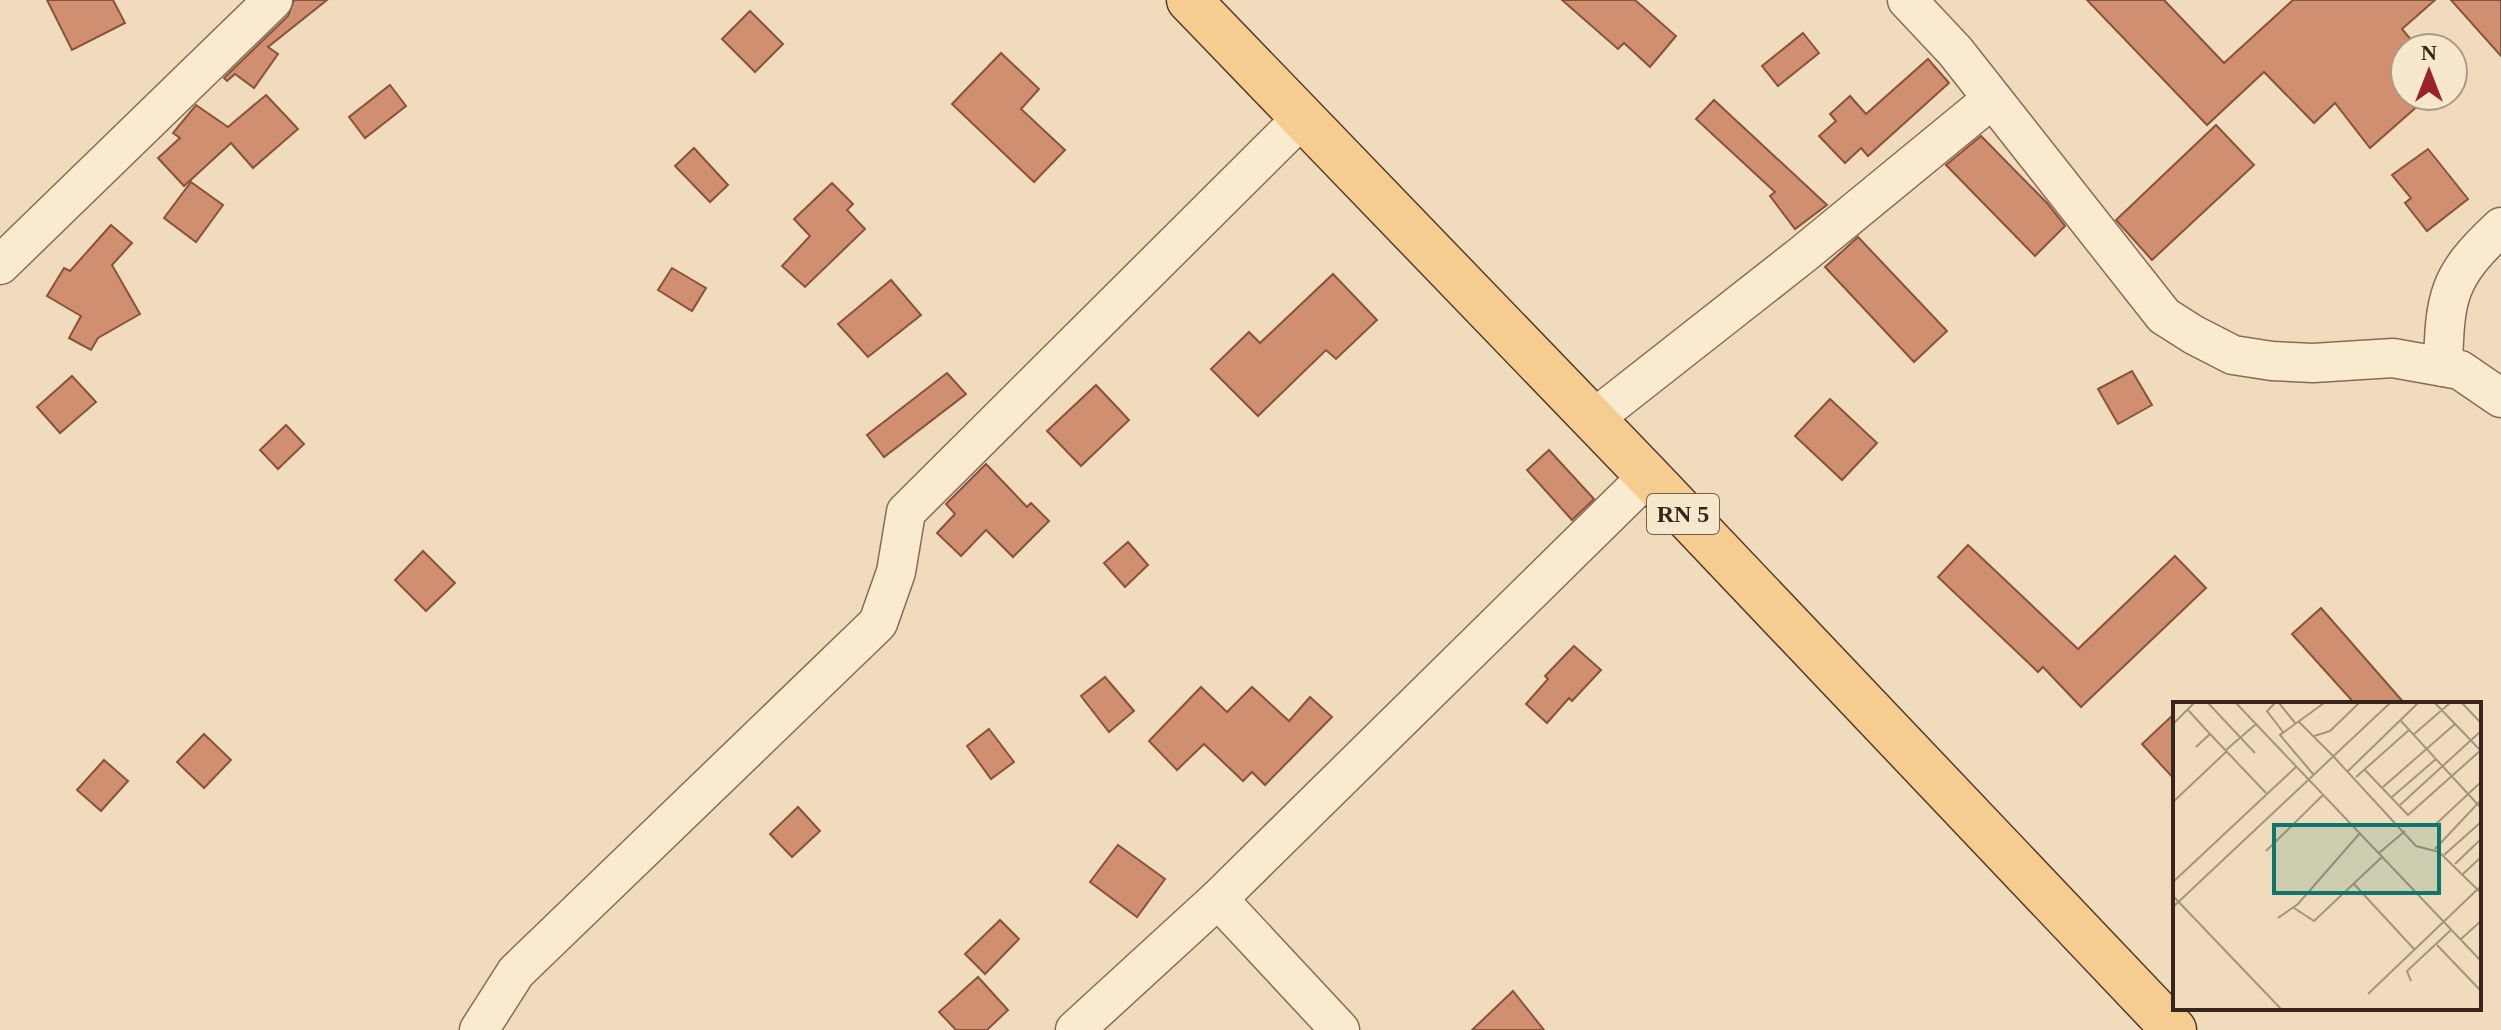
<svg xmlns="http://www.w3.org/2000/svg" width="2501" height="1030" viewBox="0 0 2501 1030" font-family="'Times New Roman',serif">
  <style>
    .building { fill: #d08f70; stroke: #89523a; stroke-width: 2 }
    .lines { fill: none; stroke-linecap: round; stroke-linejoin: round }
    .street-casing { stroke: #886b55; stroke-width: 41 }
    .primary-casing { stroke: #553a2a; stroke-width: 47 }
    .street { stroke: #faead0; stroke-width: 38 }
    .primary { stroke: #f6cd91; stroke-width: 44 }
    .labels { text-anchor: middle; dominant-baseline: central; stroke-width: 7; stroke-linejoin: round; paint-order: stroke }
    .shield { fill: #f7e7cd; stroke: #716050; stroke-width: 2 }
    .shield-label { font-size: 24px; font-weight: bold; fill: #37261b }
    .inset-road { fill: none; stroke: #a6937c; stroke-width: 2 }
    .view { fill: #0f766e; fill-opacity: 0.15; stroke: #0f766e; stroke-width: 4 }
    .inset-edge { fill: none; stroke: #37261b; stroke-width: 4 }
  </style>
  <rect width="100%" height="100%" fill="#f0dcbd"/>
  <!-- building -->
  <g class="building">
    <path d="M47 0H113L125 23 72 50Z"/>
    <path d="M294 0H327L268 47 278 54 254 88 235 74 227 81 224 78 288 16Z"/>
    <path d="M1562 0H1635L1676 36 1650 67 1624 43 1618 49Z"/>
    <path d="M2087 0H2164L2224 63 2293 0H2435L2402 29 2418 48H2405V96H2429L2370 148 2335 103 2314 123 2264 72 2207 125Z"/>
    <path d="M2451 0H2501V56Z"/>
    <path d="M750 11 783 44 755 72 722 39Z"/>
    <path d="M1803 33 1819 53 1778 86 1762 66Z"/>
    <path d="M1001 53 1039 89 1021 109 1065 150 1034 182 952 104Z"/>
    <path d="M1928 59 1949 83 1868 156 1861 148 1845 163 1819 136 1836 121 1830 114 1850 96 1866 114Z"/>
    <path d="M390 85 406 106 365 138 349 117Z"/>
    <path d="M266 95 298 129 253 168 231 143 184 186 158 158 180 138 173 133 196 105 228 127Z"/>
    <path d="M1714 100 1827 205 1795 229 1770 196 1775 192 1696 119Z"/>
    <path d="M2216 125 2254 165 2152 260 2116 220Z"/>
    <path d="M1981 136 2047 203 2065 226 2035 256 1946 165Z"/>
    <path d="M694 148 728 185 710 202 675 166Z"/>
    <path d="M2428 149 2468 199 2427 231 2405 203 2411 198 2392 175Z"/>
    <path d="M191 182 223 205 196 242 164 218Z"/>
    <path d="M832 183 853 204 847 210 865 229 805 287 782 266 810 236 794 219Z"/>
    <path d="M111 225 132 243 112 265 140 314 98 338 91 350 69 338 81 316 47 296 64 268 70 271Z"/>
    <path d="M1858 237 1947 331 1914 362 1825 267Z"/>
    <path d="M672 268 706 288 692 311 658 290Z"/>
    <path d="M1333 274 1377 320 1336 359 1326 350 1258 416 1211 369 1249 332 1260 343Z"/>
    <path d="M891 280 921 315 868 357 838 324Z"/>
    <path d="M2132 371 2152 405 2118 424 2098 389Z"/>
    <path d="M947 373 966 394 884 457 867 435Z"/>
    <path d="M72 376 96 402 60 433 37 407Z"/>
    <path d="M1096 385 1129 420 1081 466 1047 431Z"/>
    <path d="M1830 399 1877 443 1842 480 1795 436Z"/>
    <path d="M286 425 304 444 278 469 260 450Z"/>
    <path d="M1549 450 1594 499 1572 520 1527 470Z"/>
    <path d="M986 464 1027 507 1031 503 1049 521 1013 557 986 530 961 556 937 533 955 514 946 504Z"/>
    <path d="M1128 542 1148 565 1125 587 1104 563Z"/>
    <path d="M1968 545 2078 649 2175 556 2206 588 2081 707 2043 667 2038 672 1938 577Z"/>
    <path d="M423 551 455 583 426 611 395 580Z"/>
    <path d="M2321 608 2405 704H2355L2292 634Z"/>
    <path d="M1574 646 1601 670 1572 701 1569 698 1547 723 1526 704 1548 679 1545 676Z"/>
    <path d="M1105 677 1134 711 1109 732 1081 696Z"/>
    <path d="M1201 687 1227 712 1252 687 1289 721 1310 697 1332 717 1265 785 1252 772 1243 781 1204 744 1177 770 1149 741Z"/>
    <path d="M2175 713V780L2142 744Z"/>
    <path d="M989 729 1014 762 991 779 967 746Z"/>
    <path d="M204 734 231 760 204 788 177 762Z"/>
    <path d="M104 760 128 781 101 811 77 790Z"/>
    <path d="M798 807 820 831 792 857 770 834Z"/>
    <path d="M1118 845 1165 879 1137 917 1090 882Z"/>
    <path d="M1000 920 1019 939 985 974 965 954Z"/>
    <path d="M978 977 1008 1010 987 1030H956L939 1012Z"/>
    <path d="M1513 991 1544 1030H1472Z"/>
  </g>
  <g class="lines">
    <!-- street casing -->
    <g class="street-casing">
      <g id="street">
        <path d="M1907 0 1955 51 2164 316 2194 335 2233 355 2272 361 2313 363 2393 358 2460 370 2501 398"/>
        <path d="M0 265 273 0"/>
        <path d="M2443 367C2445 296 2447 277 2501 227"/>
        <path d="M1592 420 1802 255 1992 99"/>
        <path d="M1218 899 1340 1030"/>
        <path d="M479 1030 516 972 878 623 896 572 906 512 1302 118"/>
        <path d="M1075 1030 1218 899 1648 476"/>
      </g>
    </g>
    <!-- primary casing -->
    <g class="primary-casing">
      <path id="primary" d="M1189 0 1648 476 2174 1030"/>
    </g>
    <!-- street -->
    <use href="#street" class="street"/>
    <!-- primary -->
    <use href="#primary" class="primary"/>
  </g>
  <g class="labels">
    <!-- shield labels -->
    <rect class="shield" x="1647" y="494" width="72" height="40" rx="6"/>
    <g class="shield-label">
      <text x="1683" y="514">RN 5</text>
    </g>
  </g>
  <!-- overview -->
  <g transform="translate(2173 702)">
    <rect width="308" height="308" fill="#f0dcbd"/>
    <path class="inset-road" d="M35 1 82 51M63 1 308 259M102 1 94 9 110 30M106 1 123 22M262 1 308 49M289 1 308 21M15 8 37 32M228 19 308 106M126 20 160 54M0 22 21 1M240 33 277 1M141 34 157 29 186 1M23 45 37 32 93 91M53 48 83 22M160 54 243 144 266 150 308 191M192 68 235 113 308 48M175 69 245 1M140 72 107 33 151 1M183 75 236 28M210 85 282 22M219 95 263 57M0 100 54 49M227 103 308 29M263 122 308 80M262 147 308 98M93 149 150 93M206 151 232 129M271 153 308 120M282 162 308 137M290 172 308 155M0 180 124 64M181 182 241 247M0 194 108 307M0 205 217 1M121 206 141 219 210 154M105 216 125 202 187 131M288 237 308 219M264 243 308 289M238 279 234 269 279 227M195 292 308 184"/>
    <path class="view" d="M101 123H266V191H101Z"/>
    <rect width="308" height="308" class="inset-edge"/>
  </g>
  <!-- north arrow -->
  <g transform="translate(2429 72)"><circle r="38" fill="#f7e7cd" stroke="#aa9a86" stroke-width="2"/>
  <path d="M0-6L14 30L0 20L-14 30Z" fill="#9a222f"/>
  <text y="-12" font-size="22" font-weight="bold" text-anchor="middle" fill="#37261b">N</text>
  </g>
</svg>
